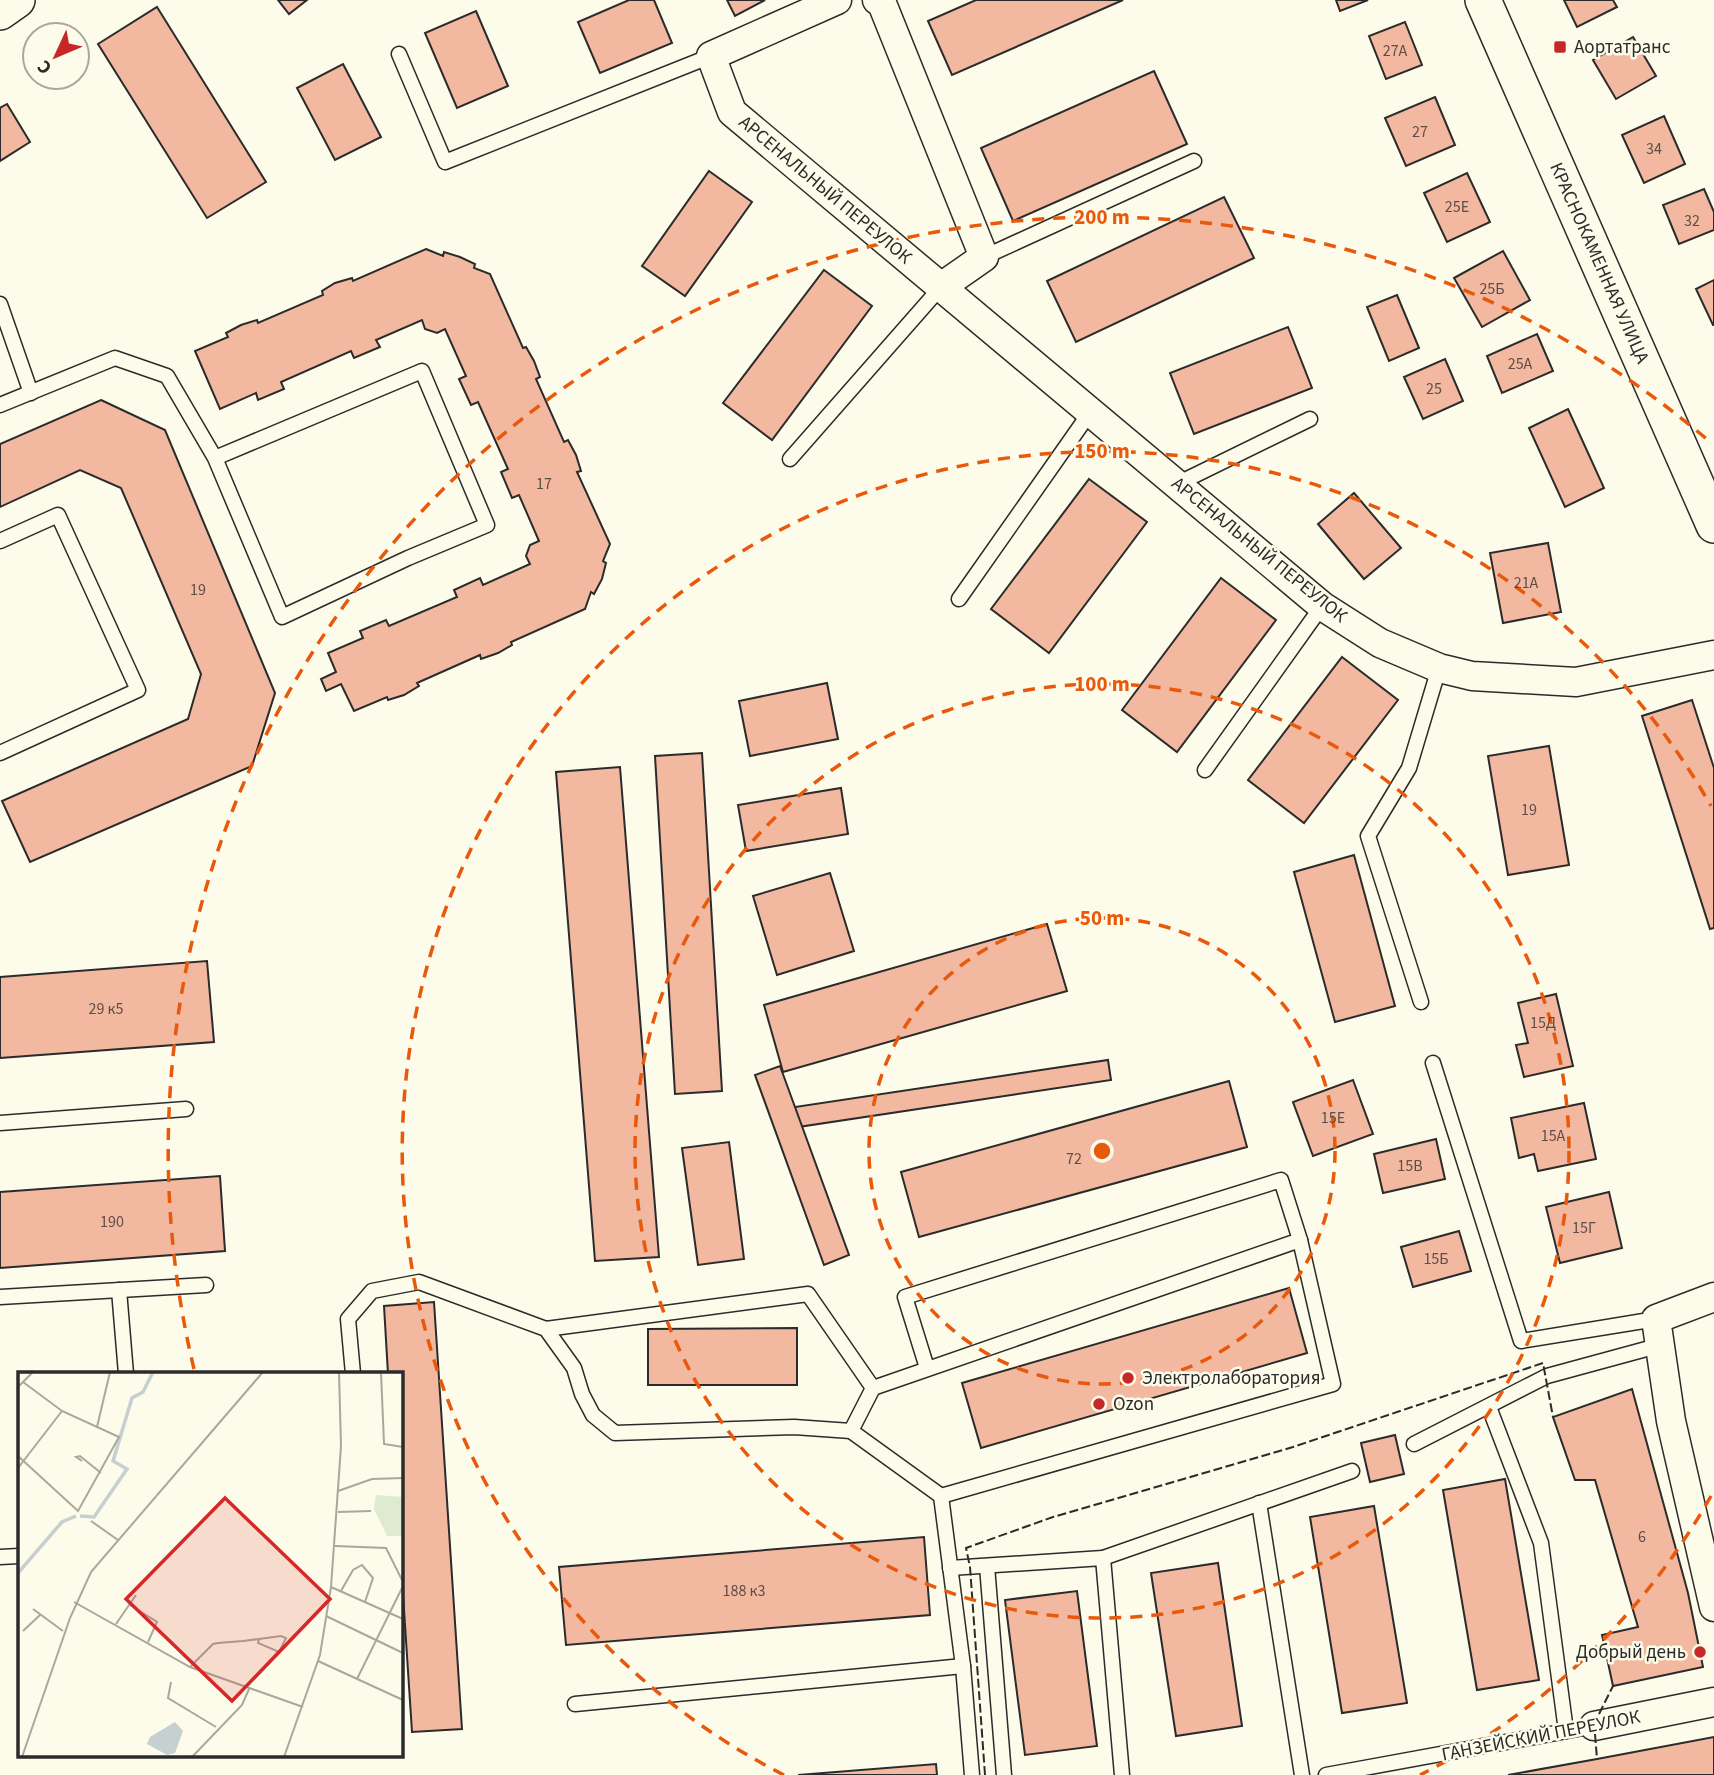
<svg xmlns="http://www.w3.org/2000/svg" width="1714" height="1775" viewBox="0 0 1714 1775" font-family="'Source Sans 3',sans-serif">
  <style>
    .building { fill: #f2b8a0; stroke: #2b2b2b; stroke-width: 2 }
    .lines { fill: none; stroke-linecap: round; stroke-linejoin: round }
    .service-casing { stroke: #2b2b2b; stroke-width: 17 }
    .minor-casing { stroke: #2b2b2b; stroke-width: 31 }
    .tertiary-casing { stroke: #2b2b2b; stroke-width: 38 }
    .service { stroke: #fdfbea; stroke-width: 14 }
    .minor { stroke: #fdfbea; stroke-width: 28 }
    .tertiary { stroke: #fdfbea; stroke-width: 35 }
    .fence { stroke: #2b2b2b; stroke-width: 2; stroke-dasharray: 9 3.5; stroke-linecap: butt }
    .ring { fill: none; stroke: #e8590c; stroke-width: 3.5; stroke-dasharray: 12 9 }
    .poi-dot { fill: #c62828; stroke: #fdfbea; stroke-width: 2.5 }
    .labels { text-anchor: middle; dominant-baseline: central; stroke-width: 5; stroke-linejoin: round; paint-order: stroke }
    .number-label { font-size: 16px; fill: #5d4e48 }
    .poi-label { font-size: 19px; fill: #2b2b2b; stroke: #fdfbea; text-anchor: start }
    .street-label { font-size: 19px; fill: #2b2b2b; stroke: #fdfbea }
    .inset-river { fill: none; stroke: #c7d0d0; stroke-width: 3.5 }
    .inset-road { fill: none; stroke: #a9a89e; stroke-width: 2 }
    .view { fill: #d62828; fill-opacity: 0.15; stroke: #d62828; stroke-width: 3.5 }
    .inset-edge { fill: none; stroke: #2b2b2b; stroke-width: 3.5 }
    .centre { fill: #e8590c; stroke: #fdfbea; stroke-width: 3.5 }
    .ring-label { font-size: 21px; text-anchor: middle; font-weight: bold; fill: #e8590c; stroke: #fdfbea; stroke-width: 5; stroke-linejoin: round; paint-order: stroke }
  </style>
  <rect width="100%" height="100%" fill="#fdfbea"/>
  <!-- building -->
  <g class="building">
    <path d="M278 0H307L289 14Z"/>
    <path d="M629 0H654L672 43 600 73 578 22Z"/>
    <path d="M727 0H765L735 16Z"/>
    <path d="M976 0H1123L952 75 928 21Z"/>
    <path d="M1336 0H1368L1340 11Z"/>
    <path d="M1564 0H1613L1617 7 1577 27Z"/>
    <path d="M157 7 266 182 207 218 98 44Z"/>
    <path d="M476 11 508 86 457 108 425 33Z"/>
    <path d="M1405 22 1422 65 1386 79 1369 36Z"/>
    <path d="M1633 37 1656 76 1616 99 1593 60Z"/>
    <path d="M343 64 381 137 335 160 297 88Z"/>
    <path d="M1154 71 1187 144 1013 221 981 148Z"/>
    <path d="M1435 97 1455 145 1406 166 1385 118Z"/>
    <path d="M7 104 30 142 0 161V108Z"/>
    <path d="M1664 116 1685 164 1644 183 1622 135Z"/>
    <path d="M709 171 752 202 685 296 642 266Z"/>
    <path d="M1467 173 1490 222 1447 242 1424 193Z"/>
    <path d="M1704 189 1714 212V230L1679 244 1663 205Z"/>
    <path d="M1224 197 1254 258 1076 342 1047 281Z"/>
    <path d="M426 249 443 256 444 252 460 257 475 264 474 268 490 274 523 348 526 347 534 361 540 377 536 379 564 442 568 440 576 455 581 471 577 472 610 544 603 561 606 563 602 579 594 594 591 592 585 609 511 642 512 645 498 653 481 659 480 655 417 683 419 686 404 695 388 700 387 697 354 711 341 684 326 691 321 679 336 672 328 653 363 638 360 631 386 620 389 626 457 597 454 590 480 578 483 585 530 564 526 556 530 545 539 541 519 495 512 498 501 472 508 469 478 402 471 405 459 379 466 376 445 329 437 333 425 329 422 320 376 340 380 347 354 358 351 351 281 382 284 389 258 400 256 393 220 409 195 351 228 337 226 333 241 325 257 320 258 323 323 295 322 291 335 283 352 278 353 281Z"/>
    <path d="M1503 251 1530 300 1482 327 1454 278Z"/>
    <path d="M824 270 872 306 772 440 723 403Z"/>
    <path d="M1714 280V325H1713L1696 289Z"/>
    <path d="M1397 295 1419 348 1389 361 1367 307Z"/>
    <path d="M1288 327 1312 388 1194 434 1170 373Z"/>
    <path d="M1537 334 1553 371 1502 393 1487 356Z"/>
    <path d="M1445 359 1463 401 1423 419 1404 377Z"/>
    <path d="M101 400 165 430 275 693 252 766 30 862 2 801 188 719 201 674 121 488 80 470 0 507V444Z"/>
    <path d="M1568 409 1604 488 1565 507 1529 428Z"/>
    <path d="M1089 479 1147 522 1049 653 991 609Z"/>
    <path d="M1354 493 1401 548 1364 579 1318 524Z"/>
    <path d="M1548 543 1561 612 1503 623 1490 553Z"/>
    <path d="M1221 578 1276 620 1177 752 1122 710Z"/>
    <path d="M1342 657 1398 700 1304 823 1248 780Z"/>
    <path d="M827 683 838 739 750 756 739 701Z"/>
    <path d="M1692 700 1714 768V928L1710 929 1642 716Z"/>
    <path d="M1549 746 1569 865 1508 875 1488 756Z"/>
    <path d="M702 753 722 1091 675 1094 655 756Z"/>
    <path d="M620 767 659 1257 595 1261 556 772Z"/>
    <path d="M841 788 848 834 746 851 738 805Z"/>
    <path d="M1354 855 1395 1006 1335 1022 1294 872Z"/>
    <path d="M830 873 854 951 777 975 753 896Z"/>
    <path d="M1047 924 1067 991 783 1072 764 1005Z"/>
    <path d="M207 961 214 1042 0 1058V977Z"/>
    <path d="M1556 994 1573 1066 1524 1077 1516 1045 1528 1043 1518 1003Z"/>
    <path d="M1108 1060 1111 1080 798 1127 795 1107Z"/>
    <path d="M780 1066 849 1255 824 1265 755 1075Z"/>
    <path d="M1353 1080 1373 1134 1313 1156 1293 1102Z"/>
    <path d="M1229 1081 1247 1147 919 1237 901 1172Z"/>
    <path d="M1584 1103 1596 1159 1538 1171 1534 1154 1519 1158 1511 1118Z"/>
    <path d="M1436 1139 1445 1179 1383 1193 1374 1154Z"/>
    <path d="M729 1142 744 1259 698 1265 682 1148Z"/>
    <path d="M220 1176 225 1251 0 1268V1192Z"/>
    <path d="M1609 1192 1622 1248 1560 1263 1546 1207Z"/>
    <path d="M1459 1231 1471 1271 1413 1287 1401 1247Z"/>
    <path d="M1289 1288 1307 1353 981 1448 962 1383Z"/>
    <path d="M434 1302 462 1729 412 1732 401 1564V1374H388L384 1306Z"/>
    <path d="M797 1328V1385H648V1329Z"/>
    <path d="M1632 1389 1688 1593 1703 1667 1613 1686 1602 1635 1638 1627 1595 1480H1575L1553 1417Z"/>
    <path d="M1395 1435 1404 1474 1370 1482 1361 1443Z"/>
    <path d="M1505 1479 1539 1680 1477 1690 1443 1490Z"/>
    <path d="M1374 1506 1407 1703 1342 1713 1310 1517Z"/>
    <path d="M924 1537 930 1615 566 1645 559 1567Z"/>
    <path d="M1218 1563 1242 1726 1176 1736 1151 1573Z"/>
    <path d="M1077 1591 1097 1746 1025 1755 1005 1600Z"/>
    <path d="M1714 1737V1775H1508L1597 1759Z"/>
    <path d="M936 1764 937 1775H798Z"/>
  </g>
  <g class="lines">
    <!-- service casing -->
    <g class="service-casing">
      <g id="service">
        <path d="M399 54 445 162 711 56"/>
        <path d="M984 257 1194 161"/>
        <path d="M0 304 31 393"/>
        <path d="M0 405 115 358 167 376 215 458 422 371 487 525 408 558 282 617 215 458"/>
        <path d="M790 459 941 287"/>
        <path d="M1177 484 1310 419"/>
        <path d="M0 541 58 515 138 690 0 753"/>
        <path d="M959 599 1091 411"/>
        <path d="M1205 770 1322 606"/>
        <path d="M1421 1002 1368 836 1409 768 1439 668"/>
        <path d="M1433 1063 1521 1341 1656 1319"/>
        <path d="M0 1123 186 1109"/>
        <path d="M119 1290 126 1374"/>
        <path d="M0 1297 206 1285"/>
        <path d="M546 1329 808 1294 873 1388 851 1431 941 1496 963 1666 972 1775"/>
        <path d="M927 1368 905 1297 1281 1180 1300 1240"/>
        <path d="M353 1374 348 1319 372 1291 419 1282 546 1329 574 1368 582 1394 593 1415 615 1433 794 1427 851 1431"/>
        <path d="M873 1388 1300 1240 1333 1384 941 1496"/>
        <path d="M1489 1407 1541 1543 1566 1731"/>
        <path d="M1414 1444 1547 1376 1661 1345"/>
        <path d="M1259 1503 1302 1775"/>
        <path d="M0 1557 19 1556"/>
        <path d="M1103 1558 1352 1471"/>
        <path d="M987 1566 1004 1775"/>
        <path d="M950 1568 1103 1558 1122 1775"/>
        <path d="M575 1704 963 1666"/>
        <path d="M1326 1775 1594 1726"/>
      </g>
    </g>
    <!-- minor casing -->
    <g class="minor-casing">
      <g id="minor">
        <path d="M837 0 711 56 732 112 1322 606 1380 643 1439 668 1472 676 1576 682 1714 655"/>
        <path d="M877 0 881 1 984 257 941 287"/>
        <path d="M1714 1297 1656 1319 1671 1421 1714 1607"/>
        <path d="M1594 1726 1714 1702"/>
      </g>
    </g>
    <!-- tertiary casing -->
    <g class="tertiary-casing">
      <g id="tertiary">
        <path d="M1483 0 1714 525"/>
        <path d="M0 12 17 0"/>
      </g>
    </g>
    <!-- service -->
    <use href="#service" class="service"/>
    <!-- minor -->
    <use href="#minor" class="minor"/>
    <!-- tertiary -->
    <use href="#tertiary" class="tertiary"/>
    <!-- fence -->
    <g class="fence">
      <path d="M1599 1714 1613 1686"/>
      <path d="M1595 1734 1597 1759"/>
      <path d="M985 1775 970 1567 966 1548 1053 1517 1293 1447 1543 1363 1553 1417"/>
    </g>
  </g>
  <!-- distance rings -->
  <g class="ring">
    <circle cx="1102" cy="1151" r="233"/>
    <circle cx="1102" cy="1151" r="467"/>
    <path d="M1711 1496A700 700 0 0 1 1420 1775M784 1775A700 700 0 1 1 1711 806"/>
    <path d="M194 1369A934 934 0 0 1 1709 441"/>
  </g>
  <!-- markers -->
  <g class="poi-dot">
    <rect x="1553" y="40" width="14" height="14" rx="3.5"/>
    <circle cx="1128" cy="1378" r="7"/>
    <circle cx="1099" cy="1404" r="7"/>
    <circle cx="1700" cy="1652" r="7"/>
  </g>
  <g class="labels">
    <!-- number labels -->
    <g class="number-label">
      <text x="1395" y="51">27А</text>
      <text x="1420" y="132">27</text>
      <text x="1654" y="149">34</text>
      <text x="1457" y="207">25Е</text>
      <text x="1692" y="221">32</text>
      <text x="1492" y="289">25Б</text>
      <text x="1520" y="364">25А</text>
      <text x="1434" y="389">25</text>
      <text x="544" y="484">17</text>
      <text x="1526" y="583">21А</text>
      <text x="198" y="590">19</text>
      <text x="1529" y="810">19</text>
      <text x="106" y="1009">29 к5</text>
      <text x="1543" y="1023">15Д</text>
      <text x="1333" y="1118">15Е</text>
      <text x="1553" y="1136">15А</text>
      <text x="1074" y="1159">72</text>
      <text x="1410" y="1166">15В</text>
      <text x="112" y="1222">190</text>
      <text x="1584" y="1228">15Г</text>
      <text x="1436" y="1259">15Б</text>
      <text x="1642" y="1537">6</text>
      <text x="744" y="1591">188 к3</text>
    </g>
    <!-- poi labels -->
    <g class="poi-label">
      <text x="1574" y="47">Аортатранс</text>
      <text x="1142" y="1378">Электролаборатория</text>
      <text x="1113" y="1404">Ozon</text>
      <text x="1686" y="1652" text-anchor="end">Добрый день</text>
    </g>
    <!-- street labels -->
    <g class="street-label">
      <text transform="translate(825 190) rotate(40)">АРСЕНАЛЬНЫЙ ПЕРЕУЛОК</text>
      <text transform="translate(1599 263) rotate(66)">КРАСНОКАМЕННАЯ УЛИЦА</text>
      <text transform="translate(1259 550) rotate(39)">АРСЕНАЛЬНЫЙ ПЕРЕУЛОК</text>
      <text transform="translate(1541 1736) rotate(-11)">ГАНЗЕЙСКИЙ ПЕРЕУЛОК</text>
    </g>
  </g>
  <!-- overview -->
  <g transform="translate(18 1372)">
    <rect width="385" height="385" fill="#fdfbea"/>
    <path d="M358 123 385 125V164H369L356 137Z" fill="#deebd1"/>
    <path d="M157 350 165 359 157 381 149 383 129 372 132 365Z" fill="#c7d0d0"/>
    <path class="inset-river" d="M62 144 76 145 109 97 95 89 114 26 125 20 135 0M0 201 44 150 58 144"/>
    <path class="inset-road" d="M363 0 366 72 385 75M0 15 15 0M79 55 92 0M0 84 60 139 101 65 44 39 5 10M64 89 58 85 62 84 83 101M0 96 44 39M320 119 354 107 385 106M320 140 353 139M73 149 100 168M317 174 368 176 385 210M313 215 385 247M323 219 335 198 344 193 355 206 347 230M56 230 172 295 285 335M112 233 139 250 130 270M15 237 45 259M308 244 385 281M98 252 118 223M5 259 22 243M300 289 385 328M172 295 195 272 200 271 225 269 241 267 263 264 268 266 261 280 240 271 241 267M339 307 385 214M153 310 150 326 198 355M4 385 52 246 73 200 245 0M174 385 224 333 231 317M266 385 302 283 313 215 323 74 321 0"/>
    <path class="view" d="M207 126 312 227 214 329 108 227Z"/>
    <rect width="385" height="385" class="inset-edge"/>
  </g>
  <circle cx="1102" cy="1151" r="10" class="centre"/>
  <g class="ring-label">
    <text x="1102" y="224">200 m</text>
    <text x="1102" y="458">150 m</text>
    <text x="1102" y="691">100 m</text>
    <text x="1102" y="925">50 m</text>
  </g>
  <!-- north arrow -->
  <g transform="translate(56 56) rotate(226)"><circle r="33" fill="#fdfbea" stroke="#a9a89e" stroke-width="2"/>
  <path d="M0-5L12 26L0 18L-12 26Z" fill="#c62828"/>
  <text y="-10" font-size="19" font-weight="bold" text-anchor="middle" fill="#2b2b2b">С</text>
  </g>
</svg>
